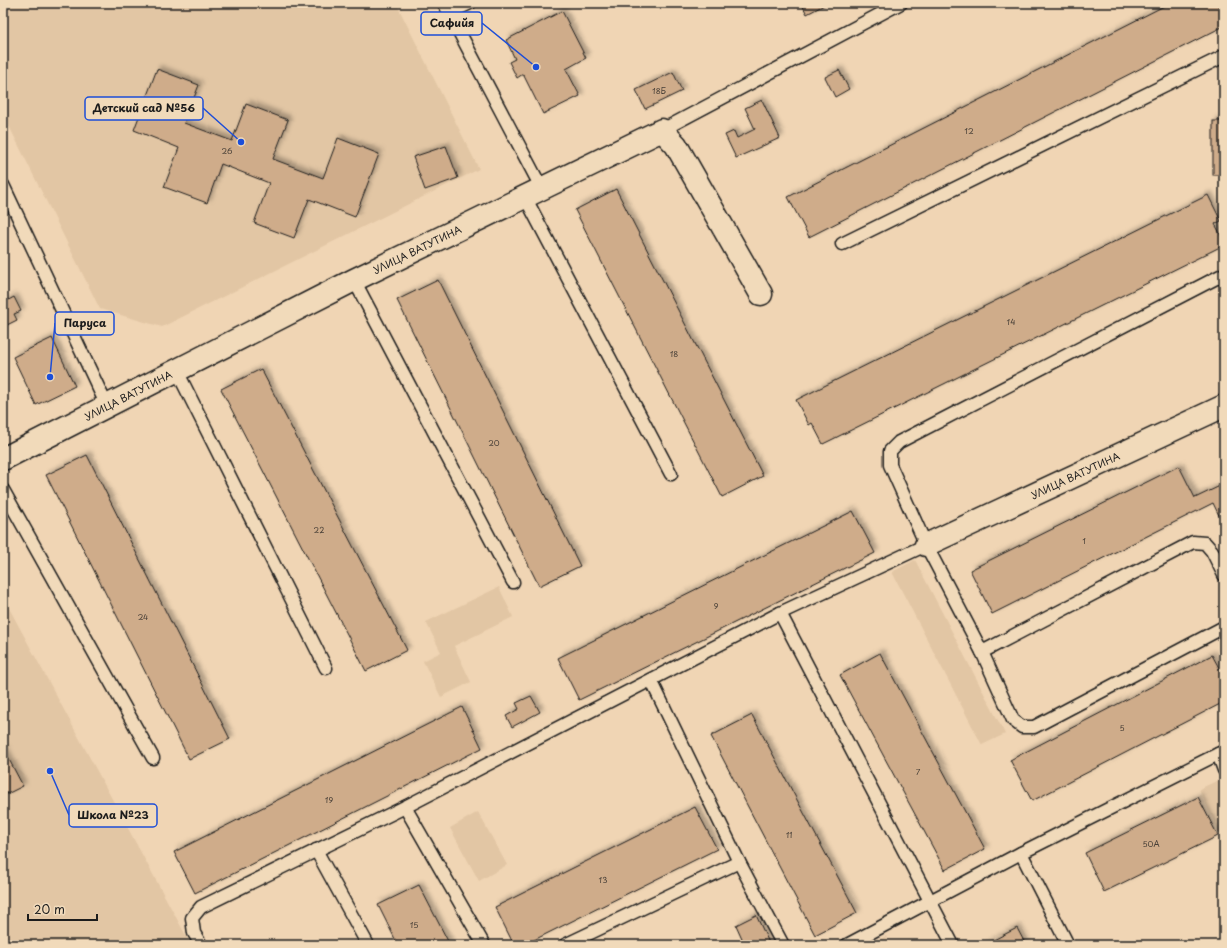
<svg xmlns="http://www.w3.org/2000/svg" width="1227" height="948" viewBox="0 0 1227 948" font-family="'Playpen Sans',sans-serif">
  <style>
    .built { fill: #e2c6a4 }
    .building { fill: #cfac8a; stroke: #1c1c1c; filter: url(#shadow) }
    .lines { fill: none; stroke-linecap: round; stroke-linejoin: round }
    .service-casing { stroke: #1c1c1c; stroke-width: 15 }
    .minor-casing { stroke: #1c1c1c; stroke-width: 25 }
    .service { stroke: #f1daba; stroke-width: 12 }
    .minor { stroke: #f1daba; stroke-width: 22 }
    .labels { text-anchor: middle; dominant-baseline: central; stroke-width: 4; stroke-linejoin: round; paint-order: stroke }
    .number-label { font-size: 8px; fill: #494038 }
    .street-label { font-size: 10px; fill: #1c1c1c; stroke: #f1daba }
    .leader { fill: none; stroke: #1d4ed8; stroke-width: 1.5 }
    .callout-dot { fill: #1d4ed8; stroke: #f1daba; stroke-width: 1.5 }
    .callout { fill: #f1daba; stroke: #1d4ed8; stroke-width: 1.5 }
    .callout-label { font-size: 11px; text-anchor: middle; font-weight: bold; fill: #1c1c1c }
  </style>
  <defs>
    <filter id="shadow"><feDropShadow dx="3.5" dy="-3.5" stdDeviation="2" flood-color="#0004"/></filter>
  </defs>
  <rect width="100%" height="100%" fill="#f0d5b4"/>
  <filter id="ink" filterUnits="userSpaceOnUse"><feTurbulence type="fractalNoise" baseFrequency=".025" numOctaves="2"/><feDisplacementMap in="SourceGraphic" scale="8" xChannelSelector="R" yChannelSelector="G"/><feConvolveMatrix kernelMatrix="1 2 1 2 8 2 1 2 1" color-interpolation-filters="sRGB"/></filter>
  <g filter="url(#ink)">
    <!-- built -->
    <g class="built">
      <path d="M15 3H396L479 169 162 327 100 309 3 114V9Z"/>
      <path d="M915 560 1005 734 982 745 892 572Z"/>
      <path d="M499 587 513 617 454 646 471 682 441 697 423 661 441 652 426 622Z"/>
      <path d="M3 597 191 945H3Z"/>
      <path d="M1221 779 1224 784V842L1199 789Z"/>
      <path d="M478 812 507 865 479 881 450 828Z"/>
      <path d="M886 936 890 945H869Z"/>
    </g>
    <!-- building -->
    <g class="building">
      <path d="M801 3H828L807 14Z"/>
      <path d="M1170 3H1218L1224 15V26L809 237 788 197Z"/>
      <path d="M562 11 586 58 566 69 580 96 543 114 523 74 517 78 509 62 515 59 506 40Z"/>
      <path d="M157 69 199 85 184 123 232 141 246 104 288 120 273 159 323 178 338 138 379 154 355 217 309 199 294 238 254 223 269 183 221 164 207 203 164 187 179 148 134 130Z"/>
      <path d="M839 70 849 89 835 97 825 77Z"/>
      <path d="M673 72 682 91 645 109 636 90Z"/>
      <path d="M762 100 780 138 736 158 725 135 734 131 737 138 755 129 745 108Z"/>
      <rect x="1213" y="121" width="11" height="54"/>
      <path d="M446 146 458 178 425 190 413 157Z"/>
      <path d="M616 189 763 476 722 497 575 210Z"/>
      <path d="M1208 195 1221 221 1215 224 1224 241V245L823 444 812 423 809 425 796 400Z"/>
      <path d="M438 280 580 566 539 586 397 300Z"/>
      <path d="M14 297 21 311 14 314 17 320 3 327V303Z"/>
      <path d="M52 338 75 386 36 405 13 357Z"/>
      <path d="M261 369 407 650 366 671 221 389Z"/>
      <path d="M87 455 230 739 189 759 46 475Z"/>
      <path d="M1179 466 1195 498 1224 484V526L1213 503 992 614 970 570Z"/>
      <path d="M853 511 875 553 579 700 558 658Z"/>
      <path d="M880 653 985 849 945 870 840 675Z"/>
      <path d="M1212 655 1224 677V702L1032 801 1010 760Z"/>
      <path d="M531 696 540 712 512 727 506 716 519 709 516 703Z"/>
      <path d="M462 707 482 748 195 893 174 852Z"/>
      <path d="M752 715 857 913 815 935 711 736Z"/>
      <path d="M3 748 23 786 3 796Z"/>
      <path d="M1198 797 1218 836 1104 892 1085 853Z"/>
      <path d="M695 807 717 849 524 945H514L495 907Z"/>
      <path d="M419 885 450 945H398L378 905Z"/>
      <path d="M756 915 770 945H745L736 925Z"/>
      <path d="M1017 928 1026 945H984Z"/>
    </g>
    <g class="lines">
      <!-- service casing -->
      <g class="service-casing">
        <g id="service">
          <path d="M444 3 542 189"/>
          <path d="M449 13 470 3"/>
          <path d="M662 130 901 3"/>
          <path d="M3 185 107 406"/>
          <path d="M525 197 671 474"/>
          <path d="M842 244 1224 56"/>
          <path d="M354 280 513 582"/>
          <path d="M177 371 326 668"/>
          <path d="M3 490 153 758"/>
          <path d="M1224 575 1212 551 1205 543 1193 542 982 652 1013 720 1022 727H1034L1224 627"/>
          <path d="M780 613 953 945"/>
          <path d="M982 652 926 545 890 465V451L899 442 1224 274"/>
          <path d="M651 680 739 862 783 945"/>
          <path d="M1218 754 1224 770"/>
          <path d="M405 807 484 945"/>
          <path d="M316 850 368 945"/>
          <path d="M1021 853 1068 945"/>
          <path d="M201 945 194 933 192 918 201 907 405 807 780 613 926 545"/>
          <path d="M565 945 739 862"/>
          <path d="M847 945 1021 853 1224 751"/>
        </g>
      </g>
      <!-- minor casing -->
      <g class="minor-casing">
        <g id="minor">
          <path d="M3 459 354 280 662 130 676 145 761 294"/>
          <path d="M926 545 1224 406"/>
        </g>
      </g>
      <!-- service -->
      <use href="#service" class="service"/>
      <!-- minor -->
      <use href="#minor" class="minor"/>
    </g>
  </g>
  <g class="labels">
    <!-- number labels -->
    <g class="number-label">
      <text x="659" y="91">18Б</text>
      <text x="969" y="131">12</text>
      <text x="227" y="151">26</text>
      <text x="1011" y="322">14</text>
      <text x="674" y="354">18</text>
      <text x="494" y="443">20</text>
      <text x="319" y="530">22</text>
      <text x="1084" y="541">1</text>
      <text x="716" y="606">9</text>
      <text x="143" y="617">24</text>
      <text x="1122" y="728">5</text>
      <text x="918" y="772">7</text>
      <text x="329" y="800">19</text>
      <text x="789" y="835">11</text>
      <text x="1151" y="844">50А</text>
      <text x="603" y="880">13</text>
      <text x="414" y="925">15</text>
    </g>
    <!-- street labels -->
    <g class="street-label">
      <text transform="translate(417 249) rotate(-26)">УЛИЦА ВАТУТИНА</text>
      <text transform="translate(128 395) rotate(-27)">УЛИЦА ВАТУТИНА</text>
      <text transform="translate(1075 475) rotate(-25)">УЛИЦА ВАТУТИНА</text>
    </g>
  </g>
  <!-- callouts -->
  <path class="leader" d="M536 67L482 23M241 142L203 108M50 377L55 323M50 771L69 815"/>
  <g class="callout-dot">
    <circle cx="536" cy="67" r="4"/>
    <circle cx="241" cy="142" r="4"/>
    <circle cx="50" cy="377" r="4"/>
    <circle cx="50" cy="771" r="4"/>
  </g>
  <g class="callout">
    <rect x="421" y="12" width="61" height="23" rx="4"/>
    <rect x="85" y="97" width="118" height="23" rx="4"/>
    <rect x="55" y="312" width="59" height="23" rx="4"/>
    <rect x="69" y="804" width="88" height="23" rx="4"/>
  </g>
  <g class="callout-label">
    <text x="452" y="27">Сафийя</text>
    <text x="144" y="112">Детский сад №56</text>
    <text x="85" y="327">Паруса</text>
    <text x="113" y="819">Школа №23</text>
  </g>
  <!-- margin -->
  <rect width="1227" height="948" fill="none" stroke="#f1daba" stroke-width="16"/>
  <rect x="8" y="8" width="1211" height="932" fill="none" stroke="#1c1c1c" stroke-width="1.5" filter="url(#ink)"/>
  <!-- scale -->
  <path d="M28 914v6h69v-6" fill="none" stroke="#1c1c1c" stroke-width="2"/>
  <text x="34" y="914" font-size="12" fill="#1c1c1c" stroke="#f1daba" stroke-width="3" paint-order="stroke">20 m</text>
</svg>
